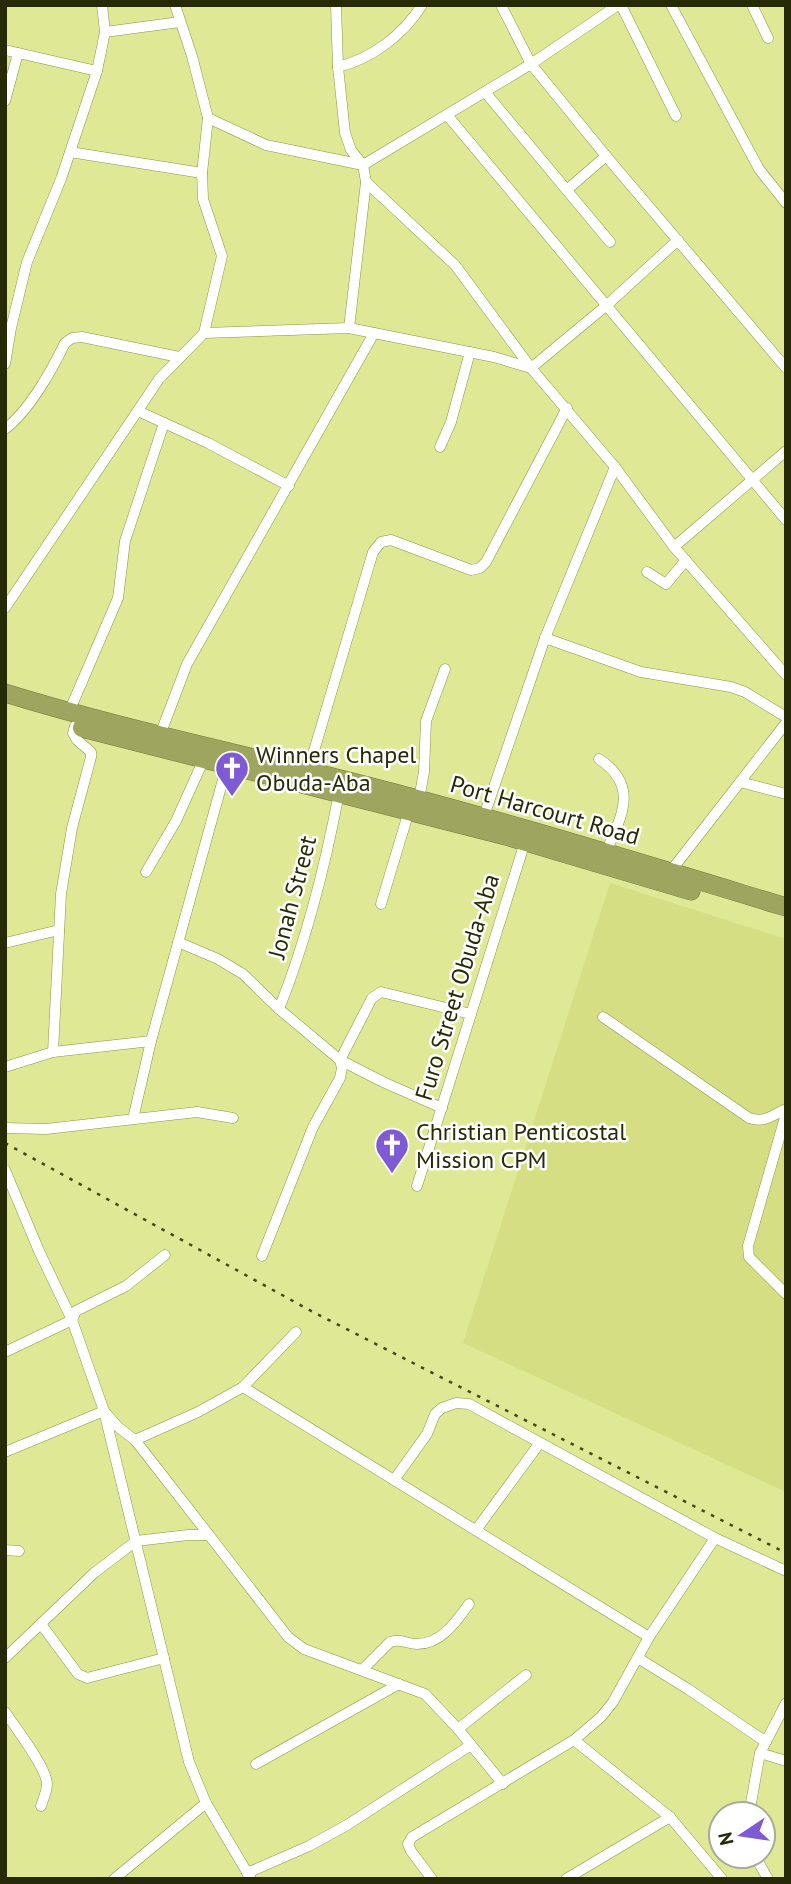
<svg xmlns="http://www.w3.org/2000/svg" width="791" height="1884" viewBox="0 0 791 1884" font-family="'PT Sans',sans-serif">
  <style>
    .built { fill: #d5de82 }
    .lines { fill: none; stroke-linecap: round; stroke-linejoin: round }
    .street-casing { stroke: #8d9543; stroke-width: 11 }
    .highway-casing { stroke: #747a40; stroke-width: 19 }
    .street { stroke: #fff; stroke-width: 10 }
    .highway { stroke: #9ea55e; stroke-width: 18 }
    .rail { stroke: #43471c; stroke-width: 2.5; stroke-dasharray: 3.5 7; stroke-linecap: butt }
    .labels { text-anchor: middle; dominant-baseline: central; stroke-width: 5; stroke-linejoin: round; paint-order: stroke }
    .poi-label { font-size: 24px; fill: #272a07; stroke: #fff; text-anchor: start }
    .street-label { font-size: 24px; fill: #272a07; stroke: #fff }
  </style>
  <rect width="100%" height="100%" fill="#dfe895"/>
  <!-- built -->
  <path class="built" d="M610 883 786 939V1492L463 1343Z"/>
  <g class="lines">
    <!-- street casing -->
    <g class="street-casing">
      <g id="street">
        <path d="M336 5 338 67 345 133 351 150 363 165 366 182 349 328"/>
        <path d="M501 5 531 64 606 156 786 368"/>
        <path d="M621 5 676 116"/>
        <path d="M671 5 759 169 786 203"/>
        <path d="M752 5 768 38"/>
        <path d="M105 32 180 22"/>
        <path d="M5 50 97 71"/>
        <path d="M338 67C373 58 403 35 422 5"/>
        <path d="M485 92 610 242"/>
        <path d="M5 101 18 53"/>
        <path d="M447 115 786 520"/>
        <path d="M208 118 266 145 363 165 531 64 618 5"/>
        <path d="M70 152 202 173"/>
        <path d="M366 182 455 265 531 368 607 305 678 240"/>
        <path d="M568 189 606 156"/>
        <path d="M204 333 349 328 494 357 531 368 615 467 674 547 786 675"/>
        <path d="M5 364 11 328 27 262 61 179 97 71 105 32 102 5"/>
        <path d="M138 411 208 443 289 486"/>
        <path d="M5 429C29 411 52 370 65 343L72 338 82 337 179 357"/>
        <path d="M440 447 451 422 470 352"/>
        <path d="M674 547 786 451"/>
        <path d="M647 572 666 584 686 560"/>
        <path d="M5 608 159 379 204 333 222 256 203 199 202 173 208 118 192 56 175 5"/>
        <path d="M545 638 641 672 731 687 745 692 786 717"/>
        <path d="M69 712 118 598 125 541 164 423"/>
        <path d="M160 735 187 664 374 333"/>
        <path d="M599 759C640 786 621 817 606 852"/>
        <path d="M308 771 373 552 381 542 391 540 471 570 480 568 486 562 567 408"/>
        <path d="M740 782 786 794"/>
        <path d="M419 799 424 772 426 721 445 669"/>
        <path d="M484 816 545 638 615 467"/>
        <path d="M146 872 176 821 204 759"/>
        <path d="M670 872 786 723"/>
        <path d="M381 904 409 811"/>
        <path d="M178 942 218 959 243 974 279 1009 340 1060 383 1082 442 1108"/>
        <path d="M5 943 59 930"/>
        <path d="M279 1009C307 939 325 867 339 793"/>
        <path d="M603 1017 749 1118C765 1123 771 1116 786 1109"/>
        <path d="M53 1052 61 894 72 828 91 757V752L77 740 73 733 75 726"/>
        <path d="M5 1067 53 1052 151 1041"/>
        <path d="M786 1114 748 1246 749 1257 786 1294"/>
        <path d="M133 1119 151 1041 227 765"/>
        <path d="M5 1128 46 1129 197 1112 233 1118"/>
        <path d="M5 1170 39 1251 72 1320 104 1411 189 1762 206 1803 251 1879"/>
        <path d="M417 1186 525 842"/>
        <path d="M262 1256 313 1127 340 1078 342 1068 340 1060 372 998 381 992 471 1014"/>
        <path d="M5 1352 72 1320 76 1311 126 1286 165 1255"/>
        <path d="M243 1387 649 1637"/>
        <path d="M135 1440 198 1412 243 1387 296 1332"/>
        <path d="M5 1452 104 1411 118 1427 135 1440 209 1535"/>
        <path d="M394 1480 427 1434 435 1414 442 1408 456 1403 469 1404 715 1538 786 1571"/>
        <path d="M476 1530 539 1444"/>
        <path d="M5 1550 19 1551"/>
        <path d="M41 1624 78 1674 87 1678 164 1658"/>
        <path d="M5 1658 94 1573 136 1541 188 1535H209L288 1637 304 1649 425 1694 458 1729 503 1784"/>
        <path d="M638 1658 688 1689 766 1742"/>
        <path d="M362 1670 390 1642C400 1638 407 1644 417 1644 441 1644 456 1622 469 1604"/>
        <path d="M5 1712C15 1727 47 1768 47 1784 47 1791 43 1800 41 1806"/>
        <path d="M458 1729 526 1675"/>
        <path d="M574 1740 601 1717 613 1702 649 1637 715 1538"/>
        <path d="M760 1753 786 1761"/>
        <path d="M256 1764 399 1684"/>
        <path d="M749 1814 760 1753 786 1703"/>
        <path d="M755 1856 768 1879"/>
        <path d="M247 1873 309 1846 347 1825 471 1745"/>
        <path d="M114 1879 206 1803"/>
        <path d="M432 1879 411 1851 408 1844 412 1837 574 1740 670 1817 722 1879"/>
        <path d="M566 1879 670 1817"/>
      </g>
    </g>
    <!-- highway casing -->
    <g class="highway-casing">
      <g id="highway">
        <path d="M5 693C112 726 220 749 328 776 482 814 634 861 786 907"/>
        <path d="M82 728 506 836 691 891"/>
      </g>
    </g>
    <!-- street -->
    <use href="#street" class="street"/>
    <!-- highway -->
    <use href="#highway" class="highway"/>
    <!-- rail -->
    <path class="rail" d="M5 1143 313 1312 786 1553"/>
  </g>
  <!-- icons -->
  <defs>
    <g id="church-pin" transform="scale(1.75)"><path d="M0 17L-7.5 6A9.5 9.5 0 1 1 7.5 6Z" fill="#7e5ad4" stroke="#fff"/><path d="M-1.2-6h2.4v3.5h3.3v2.4h-3.3V6h-2.4V-.1h-3.3v-2.4h3.3Z" fill="#fff"/></g>
  </defs>
  <g fill-rule="evenodd">
    <use href="#church-pin" x="232" y="768"/>
    <use href="#church-pin" x="392" y="1145"/>
  </g>
  <g class="labels">
    <!-- poi labels -->
    <g class="poi-label">
      <text x="256" y="754">Winners Chapel<tspan x="256" dy="28">Obuda-Aba</tspan></text>
      <text x="416" y="1131">Christian Penticostal<tspan x="416" dy="28">Mission CPM</tspan></text>
    </g>
    <!-- street labels -->
    <g class="street-label">
      <text transform="translate(545 810) rotate(16)">Port Harcourt Road</text>
      <text transform="translate(292 897) rotate(-75)">Jonah Street</text>
      <text transform="translate(457 987) rotate(-73)">Furo Street Obuda-Aba</text>
    </g>
  </g>
  <!-- border -->
  <rect width="791" height="1884" fill="none" stroke="#272a07" stroke-width="14"/>
  <!-- north arrow -->
  <g transform="translate(742 1835) rotate(257)"><circle r="33" fill="#ffffff" stroke="#a9aa9c" stroke-width="2"/>
  <path d="M0-5L12 26L0 18L-12 26Z" fill="#7e5ad4"/>
  <text y="-10" font-size="19" font-weight="bold" text-anchor="middle" fill="#272a07">N</text>
  </g>
</svg>
